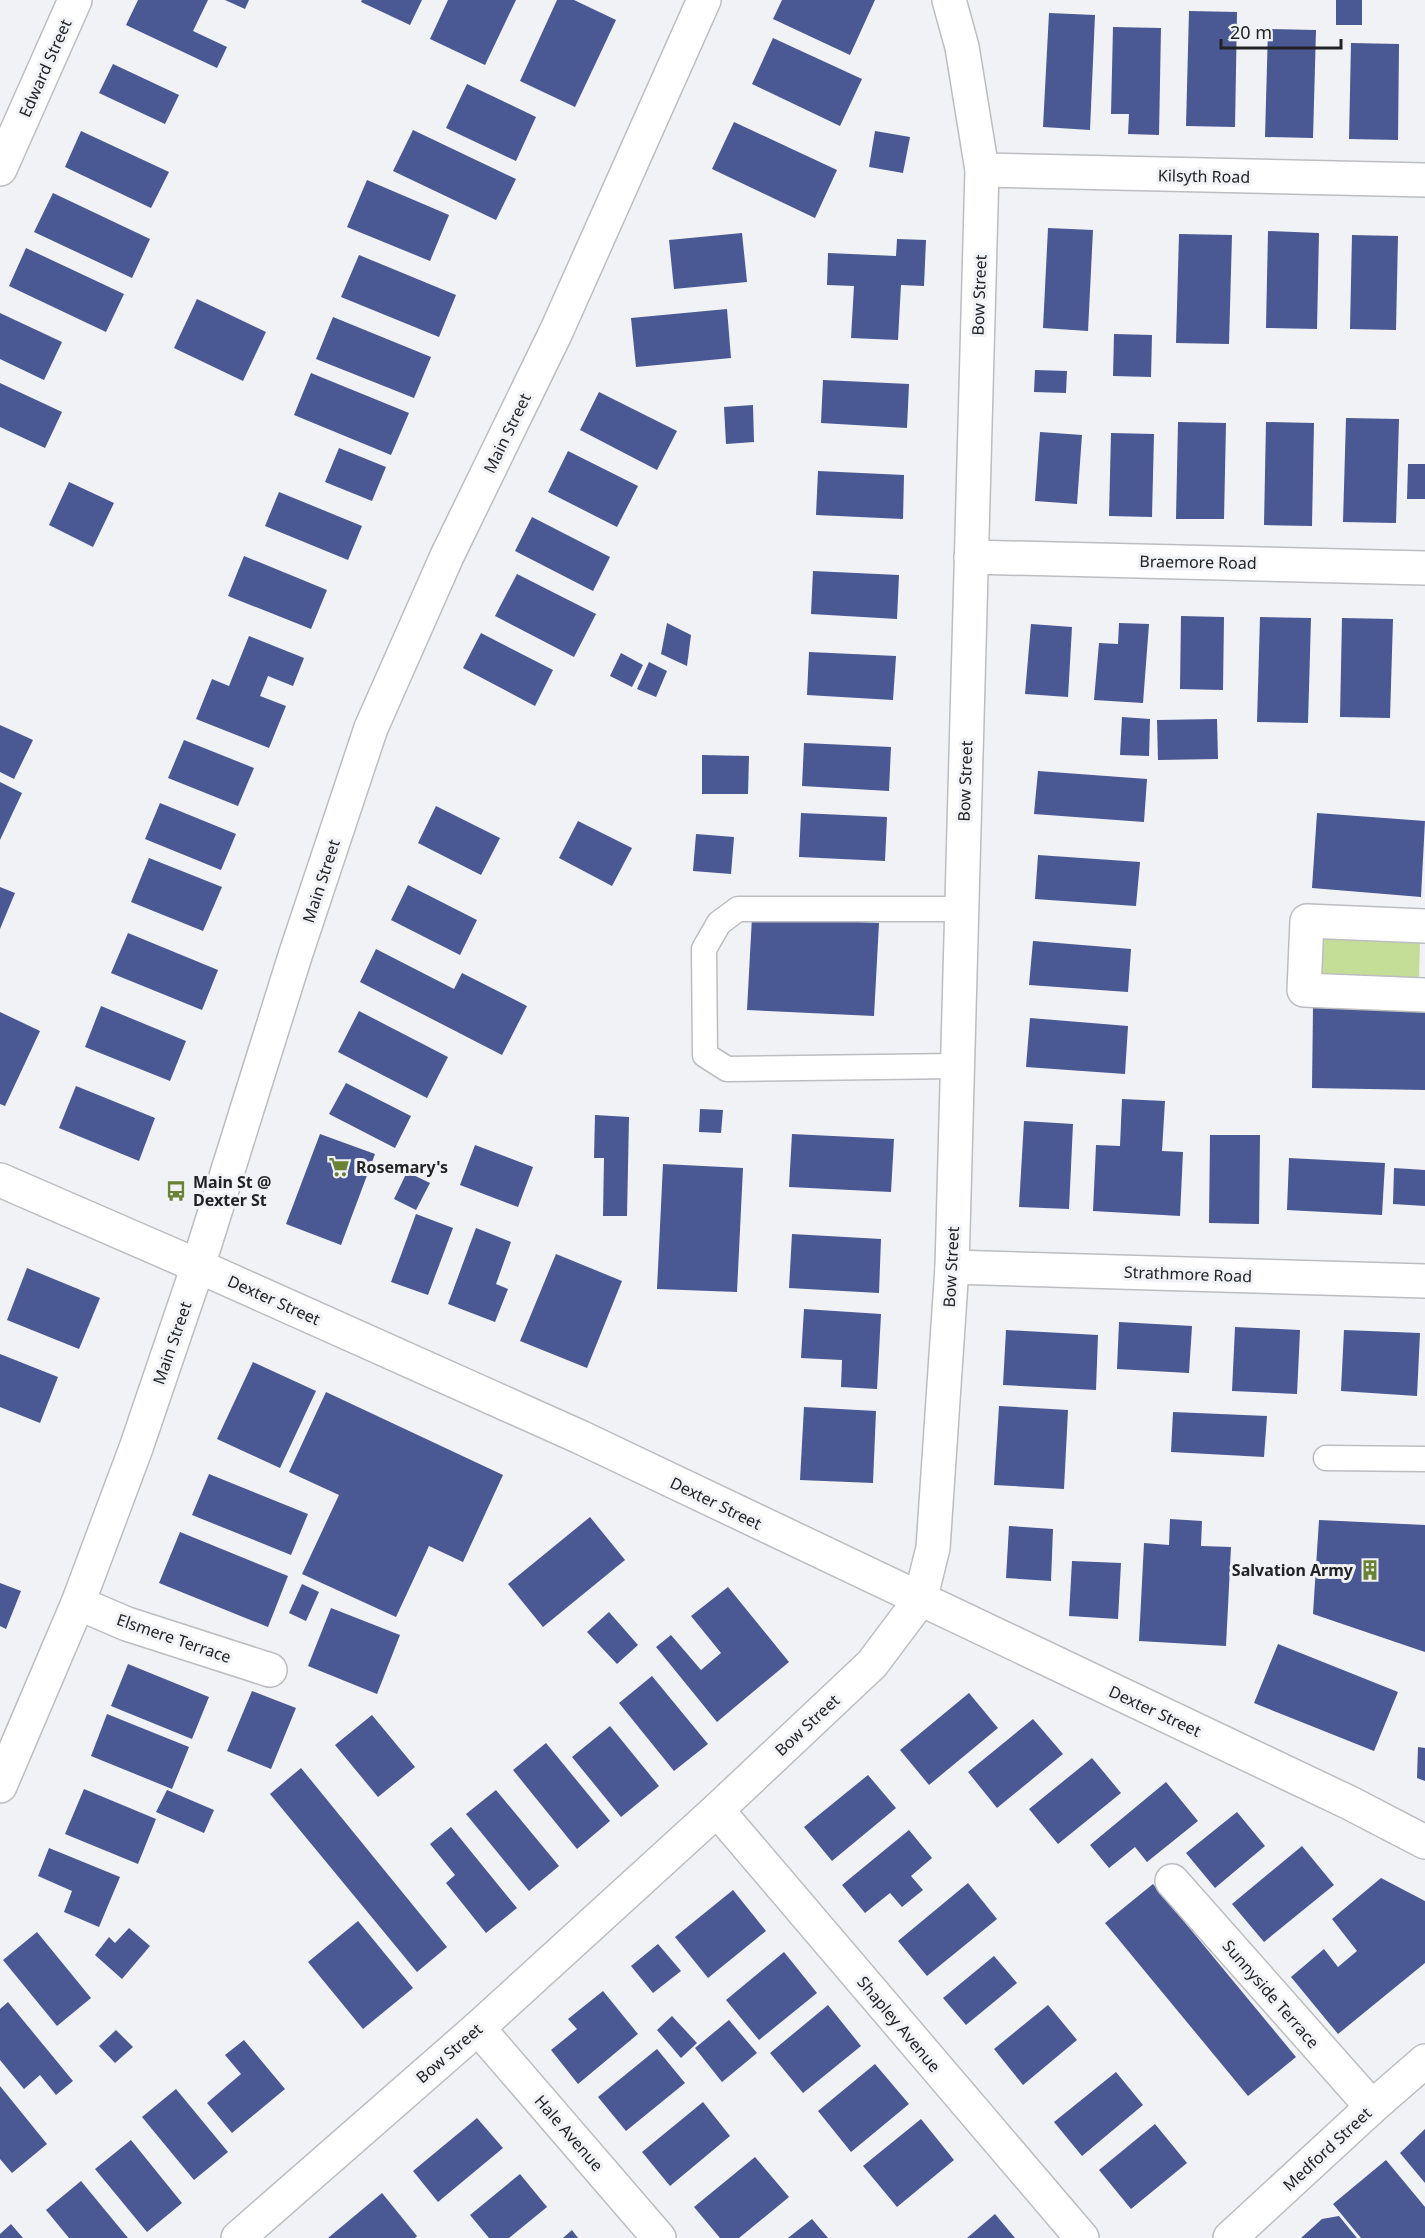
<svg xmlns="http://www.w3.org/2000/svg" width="1425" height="2238" viewBox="0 0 1425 2238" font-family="'Noto Sans',sans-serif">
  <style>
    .green { fill: #c5de97 }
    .building { fill: #4a5893 }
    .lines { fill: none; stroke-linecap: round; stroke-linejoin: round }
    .service-casing { stroke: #bcbdc0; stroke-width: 27 }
    .minor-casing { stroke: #bcbdc0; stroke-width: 36 }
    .tertiary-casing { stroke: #bcbdc0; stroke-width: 36 }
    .secondary-casing { stroke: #bcbdc0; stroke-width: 36 }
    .service { stroke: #fff; stroke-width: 24 }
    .minor { stroke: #fff; stroke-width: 33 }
    .tertiary { stroke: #fff; stroke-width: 33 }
    .secondary { stroke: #fff; stroke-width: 33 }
    .labels { text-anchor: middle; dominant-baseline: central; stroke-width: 6; stroke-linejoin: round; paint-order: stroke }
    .street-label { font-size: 16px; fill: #222324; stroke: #f1f2f6 }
    .poi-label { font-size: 16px; font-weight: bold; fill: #222324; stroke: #f1f2f6; text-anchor: start }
  </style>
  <rect width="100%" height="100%" fill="#f1f2f6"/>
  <!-- green -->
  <path class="green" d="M1321 935 1420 939 1419 983 1319 979Z"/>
  <!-- building -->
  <g class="building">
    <path d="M138 0H208L193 31 227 47 217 68 126 25Z"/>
    <path d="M225 0H249L245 9Z"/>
    <path d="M362 0H422L410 25 361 2Z"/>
    <path d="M448 0H516L485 65 430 39Z"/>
    <path d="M557 0H574L616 20 575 107 520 81Z"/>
    <path d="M782 0H875L850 55 773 19Z"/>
    <rect x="1336" y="0" width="26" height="25"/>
    <path d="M1189 11 1237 12 1235 127 1186 126Z"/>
    <path d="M1049 13 1095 15 1090 130 1043 127Z"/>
    <path d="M1113 27 1161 28 1159 135 1128 134 1129 114H1111Z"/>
    <path d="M1268 29 1316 30 1313 138 1265 137Z"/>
    <path d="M773 38 862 79 840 126 752 84Z"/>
    <path d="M1351 43 1399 44 1398 140 1349 139Z"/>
    <path d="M113 64 179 95 165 124 99 93Z"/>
    <path d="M467 84 536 117 516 161 446 128Z"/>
    <path d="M734 122 837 170 815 218 712 169Z"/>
    <path d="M413 130 516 179 496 220 393 171Z"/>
    <path d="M81 131 169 172 151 208 65 167Z"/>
    <path d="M875 131 910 137 903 173 869 167Z"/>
    <path d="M367 180 449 215 430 261 347 227Z"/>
    <path d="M53 193 150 239 132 278 34 232Z"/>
    <path d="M1048 228 1093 230 1088 331 1043 328Z"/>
    <path d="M1268 231 1319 233 1317 329 1266 328Z"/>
    <path d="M742 233 747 282 674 289 669 240Z"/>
    <path d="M1179 234 1232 235 1229 344 1176 343Z"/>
    <path d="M1352 235 1398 236 1396 330 1350 329Z"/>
    <path d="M897 239 926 240 924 286 901 285 898 340 851 338 854 286 827 285 828 253 896 256Z"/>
    <path d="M26 248 124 294 106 332 9 286Z"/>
    <path d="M359 255 456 295 439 337 341 297Z"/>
    <path d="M197 299 266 332 243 381 174 348Z"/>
    <path d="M727 309 731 358 636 367 631 318Z"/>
    <path d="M0 313 62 342 44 380 0 359Z"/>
    <path d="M333 317 431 357 414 398 316 359Z"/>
    <path d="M1114 334 1152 335 1151 377 1113 376Z"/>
    <path d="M1035 370 1067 371 1066 393 1034 392Z"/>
    <path d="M311 373 409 413 391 455 294 415Z"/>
    <path d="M823 380 909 384 907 428 821 423Z"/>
    <path d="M0 383 62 412 45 448 0 427Z"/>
    <path d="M599 392 677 431 657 470 580 430Z"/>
    <path d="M753 405 754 442 726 444 724 407Z"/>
    <path d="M1346 418 1399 419 1396 523 1343 522Z"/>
    <path d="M1178 422 1226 423 1224 519H1176Z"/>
    <path d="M1266 422 1314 423 1312 526 1264 525Z"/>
    <path d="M1040 432 1082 435 1077 504 1035 501Z"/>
    <path d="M1111 433 1154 434 1152 517 1109 516Z"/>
    <path d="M339 448 386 467 372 501 325 482Z"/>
    <path d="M568 451 638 486 617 527 548 492Z"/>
    <path d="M1408 464H1425V499H1407Z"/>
    <path d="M818 471 904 475 903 519 816 515Z"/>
    <path d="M69 482 114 503 93 547 49 525Z"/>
    <path d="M279 492 362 526 348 560 265 526Z"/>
    <path d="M532 517 610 557 593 591 515 551Z"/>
    <path d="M244 556 327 590 311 629 228 596Z"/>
    <path d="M813 571 899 575 897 619 811 614Z"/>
    <path d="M517 574 596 614 574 657 495 616Z"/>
    <path d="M1181 616 1224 617 1223 690 1180 689Z"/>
    <path d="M1260 617 1311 618 1308 723 1257 722Z"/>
    <path d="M1342 618 1393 619 1390 718 1340 717Z"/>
    <path d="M667 623 691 635 687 666 661 654Z"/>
    <path d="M1119 623 1149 624 1143 703 1094 700 1099 643 1118 644Z"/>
    <path d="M1031 624 1072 627 1068 697 1025 694Z"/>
    <path d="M481 633 553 670 535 706 463 668Z"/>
    <path d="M249 636 304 658 293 686 268 676 260 696 286 706 269 748 196 719 212 679 229 686Z"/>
    <path d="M809 652 896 656 893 700 807 695Z"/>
    <path d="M621 653 643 665 632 687 610 676Z"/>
    <path d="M649 662 667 671 656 697 637 689Z"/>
    <path d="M1122 717 1150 719 1149 756 1120 755Z"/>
    <path d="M1217 719 1218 759 1158 760 1157 720Z"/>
    <path d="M0 725 33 740 14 779 0 772Z"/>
    <path d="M184 740 254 768 238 806 168 778Z"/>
    <path d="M804 743 891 747 889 791 802 786Z"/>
    <path d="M702 755 749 756 748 794H702Z"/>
    <path d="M1038 771 1147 779 1144 822 1034 814Z"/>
    <path d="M0 782 22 793 0 840Z"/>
    <path d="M160 803 236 834 221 870 145 839Z"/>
    <path d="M436 806 500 838 481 875 418 843Z"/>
    <path d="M801 813 887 817 885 861 799 857Z"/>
    <path d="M1317 813 1425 821 1421 897 1312 888Z"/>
    <path d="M578 821 632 848 612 886 559 858Z"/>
    <path d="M696 834 734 837 731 874 693 871Z"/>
    <path d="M1038 855 1140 862 1136 906 1035 899Z"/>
    <path d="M149 858 222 887 203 931 131 902Z"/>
    <path d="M408 885 477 920 460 955 391 920Z"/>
    <path d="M0 887 15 893 0 929Z"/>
    <path d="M752 917 879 923 874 1016 747 1010Z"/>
    <path d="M128 933 218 970 202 1010 111 973Z"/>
    <path d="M1033 941 1131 949 1128 992 1029 985Z"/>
    <path d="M376 949 454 989 462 973 527 1006 502 1055 360 982Z"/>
    <path d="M101 1006 186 1041 170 1081 85 1047Z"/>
    <path d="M1313 1008 1425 1010V1090L1312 1088Z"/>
    <path d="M359 1011 448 1057 427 1098 338 1052Z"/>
    <path d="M0 1012 40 1031 5 1106 0 1104Z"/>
    <path d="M1030 1018 1128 1026 1125 1074 1026 1067Z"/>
    <path d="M346 1083 411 1116 395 1148 329 1114Z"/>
    <path d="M76 1086 155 1118 139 1161 59 1128Z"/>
    <path d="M1122 1099 1165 1101 1162 1151 1183 1152 1180 1216 1093 1211 1096 1145 1120 1146Z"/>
    <path d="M700 1109 723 1110 721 1133 699 1132Z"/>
    <path d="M595 1115 629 1117 627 1216H603L604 1158H594Z"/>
    <path d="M1024 1121 1073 1124 1069 1209 1019 1207Z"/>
    <path d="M320 1134 375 1154 341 1245 286 1224Z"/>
    <path d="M792 1134 894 1139 891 1192 789 1187Z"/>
    <path d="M1210 1135H1260L1259 1224 1209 1223Z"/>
    <path d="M475 1145 533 1167 518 1207 460 1185Z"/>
    <path d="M1289 1158 1385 1163 1382 1215 1287 1210Z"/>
    <path d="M663 1164 743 1168 737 1292 657 1289Z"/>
    <path d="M1394 1168 1425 1170V1206L1393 1204Z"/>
    <path d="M407 1172 430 1183 416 1210 394 1199Z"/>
    <path d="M416 1214 453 1228 428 1295 391 1282Z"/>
    <path d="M476 1228 511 1242 496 1284 508 1289 495 1322 448 1304Z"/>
    <path d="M792 1234 881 1239 879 1293 789 1288Z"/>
    <path d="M556 1254 622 1281 587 1368 520 1341Z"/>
    <path d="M27 1268 100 1298 79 1349 7 1320Z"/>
    <path d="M804 1309 881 1314 877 1389 841 1387 842 1360 801 1358Z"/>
    <path d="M1119 1322 1192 1326 1189 1373 1117 1369Z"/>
    <path d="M1235 1327 1300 1330 1297 1394 1232 1391Z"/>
    <path d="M1006 1330 1098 1335 1096 1390 1003 1385Z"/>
    <path d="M1344 1330 1420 1333 1417 1396 1341 1391Z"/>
    <path d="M0 1354 58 1377 40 1423 0 1407Z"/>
    <path d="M253 1362 316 1391 280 1468 217 1439Z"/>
    <path d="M326 1392 503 1475 463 1562 429 1546 396 1617 302 1574 339 1495 289 1472Z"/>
    <path d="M999 1406 1068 1410 1064 1489 994 1485Z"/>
    <path d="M804 1407 876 1411 873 1483 800 1480Z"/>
    <path d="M1173 1412 1267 1416 1264 1457 1171 1452Z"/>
    <path d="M209 1474 308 1514 291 1555 192 1515Z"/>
    <path d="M590 1517 625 1560 543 1627 508 1584Z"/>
    <path d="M1170 1519 1202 1521 1201 1546 1231 1547 1226 1646 1139 1641 1144 1543 1169 1545Z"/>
    <path d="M1319 1520 1425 1525V1652L1313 1614Z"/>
    <path d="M1009 1526 1053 1529 1051 1581 1006 1578Z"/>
    <path d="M180 1532 288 1576 268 1627 159 1583Z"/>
    <path d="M1072 1561 1121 1563 1118 1619 1069 1616Z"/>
    <path d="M0 1583 21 1591 6 1629 0 1626Z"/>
    <path d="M302 1584 319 1592 306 1621 289 1613Z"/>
    <path d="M728 1587 789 1662 717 1722 656 1647 671 1635 701 1670 721 1653 691 1616Z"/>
    <path d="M331 1608 400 1635 377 1694 308 1666Z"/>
    <path d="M609 1612 638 1645 617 1664 587 1632Z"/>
    <path d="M1278 1644 1398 1692 1374 1751 1254 1703Z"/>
    <path d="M128 1664 209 1697 192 1739 111 1706Z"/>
    <path d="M652 1676 708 1744 674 1771 619 1703Z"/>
    <path d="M252 1691 296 1708 271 1769 227 1751Z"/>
    <path d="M969 1693 998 1728 929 1785 900 1750Z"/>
    <path d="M107 1714 189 1747 172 1789 91 1756Z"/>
    <path d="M372 1715 415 1767 378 1797 335 1745Z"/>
    <path d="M1033 1719 1063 1754 997 1808 968 1772Z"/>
    <path d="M610 1726 659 1786 621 1817 572 1757Z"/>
    <path d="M546 1743 610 1821 577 1849 513 1770Z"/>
    <path d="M1418 1747 1425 1748V1781L1417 1778Z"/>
    <path d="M1092 1758 1121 1793 1058 1844 1029 1809Z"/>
    <path d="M301 1768 447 1947 417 1972 270 1794Z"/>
    <path d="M868 1775 896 1808 832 1861 804 1827Z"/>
    <path d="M1166 1782 1198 1821 1147 1862 1135 1847 1109 1868 1090 1845Z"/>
    <path d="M84 1789 156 1819 138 1864 65 1834Z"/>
    <path d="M167 1790 214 1810 204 1833 156 1812Z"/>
    <path d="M496 1790 559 1866 529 1891 466 1814Z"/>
    <path d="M1237 1812 1265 1846 1215 1888 1186 1853Z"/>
    <path d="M451 1827 517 1908 486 1933 446 1883 455 1875 430 1844Z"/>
    <path d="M909 1830 932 1858 911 1876 923 1890 902 1907 890 1893 865 1913 842 1885Z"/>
    <path d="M1302 1846 1334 1885 1264 1942 1232 1904Z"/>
    <path d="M49 1848 120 1877 99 1927 64 1912 72 1891 38 1876Z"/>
    <path d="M1381 1878 1425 1901V1963L1338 2034 1291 1977 1324 1949 1338 1967 1357 1951 1332 1919Z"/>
    <path d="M968 1883 997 1919 927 1976 898 1941Z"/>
    <path d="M1153 1884 1296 2057 1248 2096 1105 1923Z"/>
    <path d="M733 1890 766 1931 708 1978 675 1937Z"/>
    <path d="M358 1921 413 1988 363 2029 308 1962Z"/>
    <path d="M129 1928 150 1946 122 1979 95 1955 109 1937 115 1943Z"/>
    <path d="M37 1932 91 1998 57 2026 3 1960Z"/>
    <path d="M658 1944 681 1971 653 1993 631 1966Z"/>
    <path d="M784 1952 817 1993 759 2040 726 2000Z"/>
    <path d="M994 1956 1017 1983 966 2025 943 1998Z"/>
    <path d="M603 1991 638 2034 578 2084 551 2050 577 2029 568 2019Z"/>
    <path d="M8 2002 73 2081 56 2095 40 2075 24 2089 0 2060V2009Z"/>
    <path d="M828 2005 861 2046 803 2093 770 2053Z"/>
    <path d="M1048 2005 1077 2040 1023 2085 994 2049Z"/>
    <path d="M672 2016 697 2043 681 2058 657 2030Z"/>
    <path d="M729 2020 757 2053 722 2082 695 2048Z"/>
    <path d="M116 2030 133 2047 115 2063 99 2046Z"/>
    <path d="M244 2040 285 2089 232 2133 207 2103 241 2074 225 2055Z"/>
    <path d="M657 2049 685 2083 626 2131 598 2097Z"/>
    <path d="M875 2064 909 2104 851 2152 818 2111Z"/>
    <path d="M1116 2072 1143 2105 1082 2156 1054 2122Z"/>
    <path d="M0 2086 47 2144 12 2173 0 2159Z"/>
    <path d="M176 2089 228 2152 194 2180 142 2117Z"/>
    <path d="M703 2102 730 2136 670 2186 642 2152Z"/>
    <path d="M477 2118 503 2148 438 2202 413 2171Z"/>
    <path d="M921 2119 954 2160 897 2207 863 2166Z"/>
    <path d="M1155 2124 1187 2163 1131 2209 1099 2170Z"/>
    <path d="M1425 2129V2183L1400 2153Z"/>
    <path d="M131 2140 182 2203 147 2232 95 2169Z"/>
    <path d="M755 2157 789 2197 739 2238H720L694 2207Z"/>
    <path d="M1386 2160 1425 2207V2238H1361L1333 2204Z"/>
    <path d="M520 2174 547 2207 509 2238H489L470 2215Z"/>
    <path d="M81 2181 128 2238H69L46 2210Z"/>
    <path d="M382 2193 417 2236 415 2238H328Z"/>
    <path d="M995 2214 1015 2238H967Z"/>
    <path d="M1339 2216 1357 2238H1301L1322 2219Z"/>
    <path d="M812 2219 828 2238H788Z"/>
    <path d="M11 2224 23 2238H0V2234Z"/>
    <path d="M572 2230 578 2238H563Z"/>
  </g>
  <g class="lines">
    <!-- service casing -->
    <g class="service-casing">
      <g id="service">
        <path d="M957 1066 727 1069 705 1055 704 949 719 923 738 909H961"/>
        <path d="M1326 1458 1425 1459"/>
      </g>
    </g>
    <!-- minor casing -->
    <g class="minor-casing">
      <g id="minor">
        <path d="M0 169 75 0"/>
        <path d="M982 170 1425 180"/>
        <path d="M971 557 1425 568"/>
        <path d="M1425 926 1307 921 1304 990 1425 995"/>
        <path d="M0 1180 198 1266 580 1437 1350 1803 1425 1842"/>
        <path d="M952 1267 1425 1281"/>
        <path d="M78 1603 127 1624 270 1670"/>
        <path d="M717 1810 1082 2238"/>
        <path d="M1172 1881 1372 2107"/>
        <path d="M478 2028 659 2238"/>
        <path d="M238 2238 478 2028 717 1810 872 1664 920 1600 933 1548 952 1267 982 170 962 47 949 0"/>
      </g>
    </g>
    <!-- tertiary casing -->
    <g class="tertiary-casing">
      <path id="tertiary" d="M0 1786 78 1603 136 1448 198 1266 295 956 371 728 447 556 556 332 704 0"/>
    </g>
    <!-- secondary casing -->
    <g class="secondary-casing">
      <path id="secondary" d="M1230 2238 1372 2107 1425 2061"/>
    </g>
    <!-- service -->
    <use href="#service" class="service"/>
    <!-- minor -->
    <use href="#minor" class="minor"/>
    <!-- tertiary -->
    <use href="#tertiary" class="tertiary"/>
    <!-- secondary -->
    <use href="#secondary" class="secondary"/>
  </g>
  <!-- icons -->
  <defs>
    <g id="supermarket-bare" transform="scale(1.62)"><path d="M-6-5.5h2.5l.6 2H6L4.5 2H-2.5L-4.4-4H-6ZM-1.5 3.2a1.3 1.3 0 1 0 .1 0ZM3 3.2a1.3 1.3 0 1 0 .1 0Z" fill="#6a8235" stroke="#f1f2f6" stroke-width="2.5" paint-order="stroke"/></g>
    <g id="bus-bare" transform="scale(1.62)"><path d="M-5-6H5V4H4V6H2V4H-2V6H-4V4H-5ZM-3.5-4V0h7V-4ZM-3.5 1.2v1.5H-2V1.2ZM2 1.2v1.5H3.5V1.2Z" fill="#6a8235" stroke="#f1f2f6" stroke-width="2.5" paint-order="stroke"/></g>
    <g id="building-bare" transform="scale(1.62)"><path d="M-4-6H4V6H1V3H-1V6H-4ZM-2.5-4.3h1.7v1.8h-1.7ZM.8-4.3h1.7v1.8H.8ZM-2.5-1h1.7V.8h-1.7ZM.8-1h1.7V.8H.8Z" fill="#6a8235" stroke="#f1f2f6" stroke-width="2.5" paint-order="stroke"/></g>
  </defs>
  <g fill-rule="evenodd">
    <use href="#supermarket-bare" x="339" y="1167"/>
    <use href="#bus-bare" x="176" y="1191"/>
    <use href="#building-bare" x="1370" y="1570"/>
  </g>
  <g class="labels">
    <!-- street labels -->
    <g class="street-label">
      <text transform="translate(45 68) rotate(-66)">Edward Street</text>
      <text transform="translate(1204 176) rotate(1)">Kilsyth Road</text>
      <text transform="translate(979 295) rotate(-88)">Bow Street</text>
      <text transform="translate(507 433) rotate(-64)">Main Street</text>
      <text transform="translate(1198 562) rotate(1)">Braemore Road</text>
      <text transform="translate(965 781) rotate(-88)">Bow Street</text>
      <text transform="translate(321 881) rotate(-72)">Main Street</text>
      <text transform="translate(951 1267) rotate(-87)">Bow Street</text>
      <text transform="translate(1188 1274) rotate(2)">Strathmore Road</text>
      <text transform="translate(274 1300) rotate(24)">Dexter Street</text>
      <text transform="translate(172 1343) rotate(-71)">Main Street</text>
      <text transform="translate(716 1503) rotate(26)">Dexter Street</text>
      <text transform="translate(174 1638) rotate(19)">Elsmere Terrace</text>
      <text transform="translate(1155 1711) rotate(25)">Dexter Street</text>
      <text transform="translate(807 1725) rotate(-43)">Bow Street</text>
      <text transform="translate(1271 1994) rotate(49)">Sunnyside Terrace</text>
      <text transform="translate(899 2024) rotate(50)">Shapley Avenue</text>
      <text transform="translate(449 2053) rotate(-41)">Bow Street</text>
      <text transform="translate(569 2133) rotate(49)">Hale Avenue</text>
      <text transform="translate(1327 2149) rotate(-43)">Medford Street</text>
    </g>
    <!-- poi labels -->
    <g class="poi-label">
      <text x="356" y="1167">Rosemary's</text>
      <text x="193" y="1182">Main St @<tspan x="193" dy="18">Dexter St</tspan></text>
      <text x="1353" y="1570" text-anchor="end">Salvation Army</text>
    </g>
  </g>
  <!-- scale -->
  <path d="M1221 39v9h120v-9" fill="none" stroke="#222324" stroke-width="3"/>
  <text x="1230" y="39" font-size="18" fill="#222324" stroke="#f1f2f6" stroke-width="4.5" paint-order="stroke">20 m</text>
</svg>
